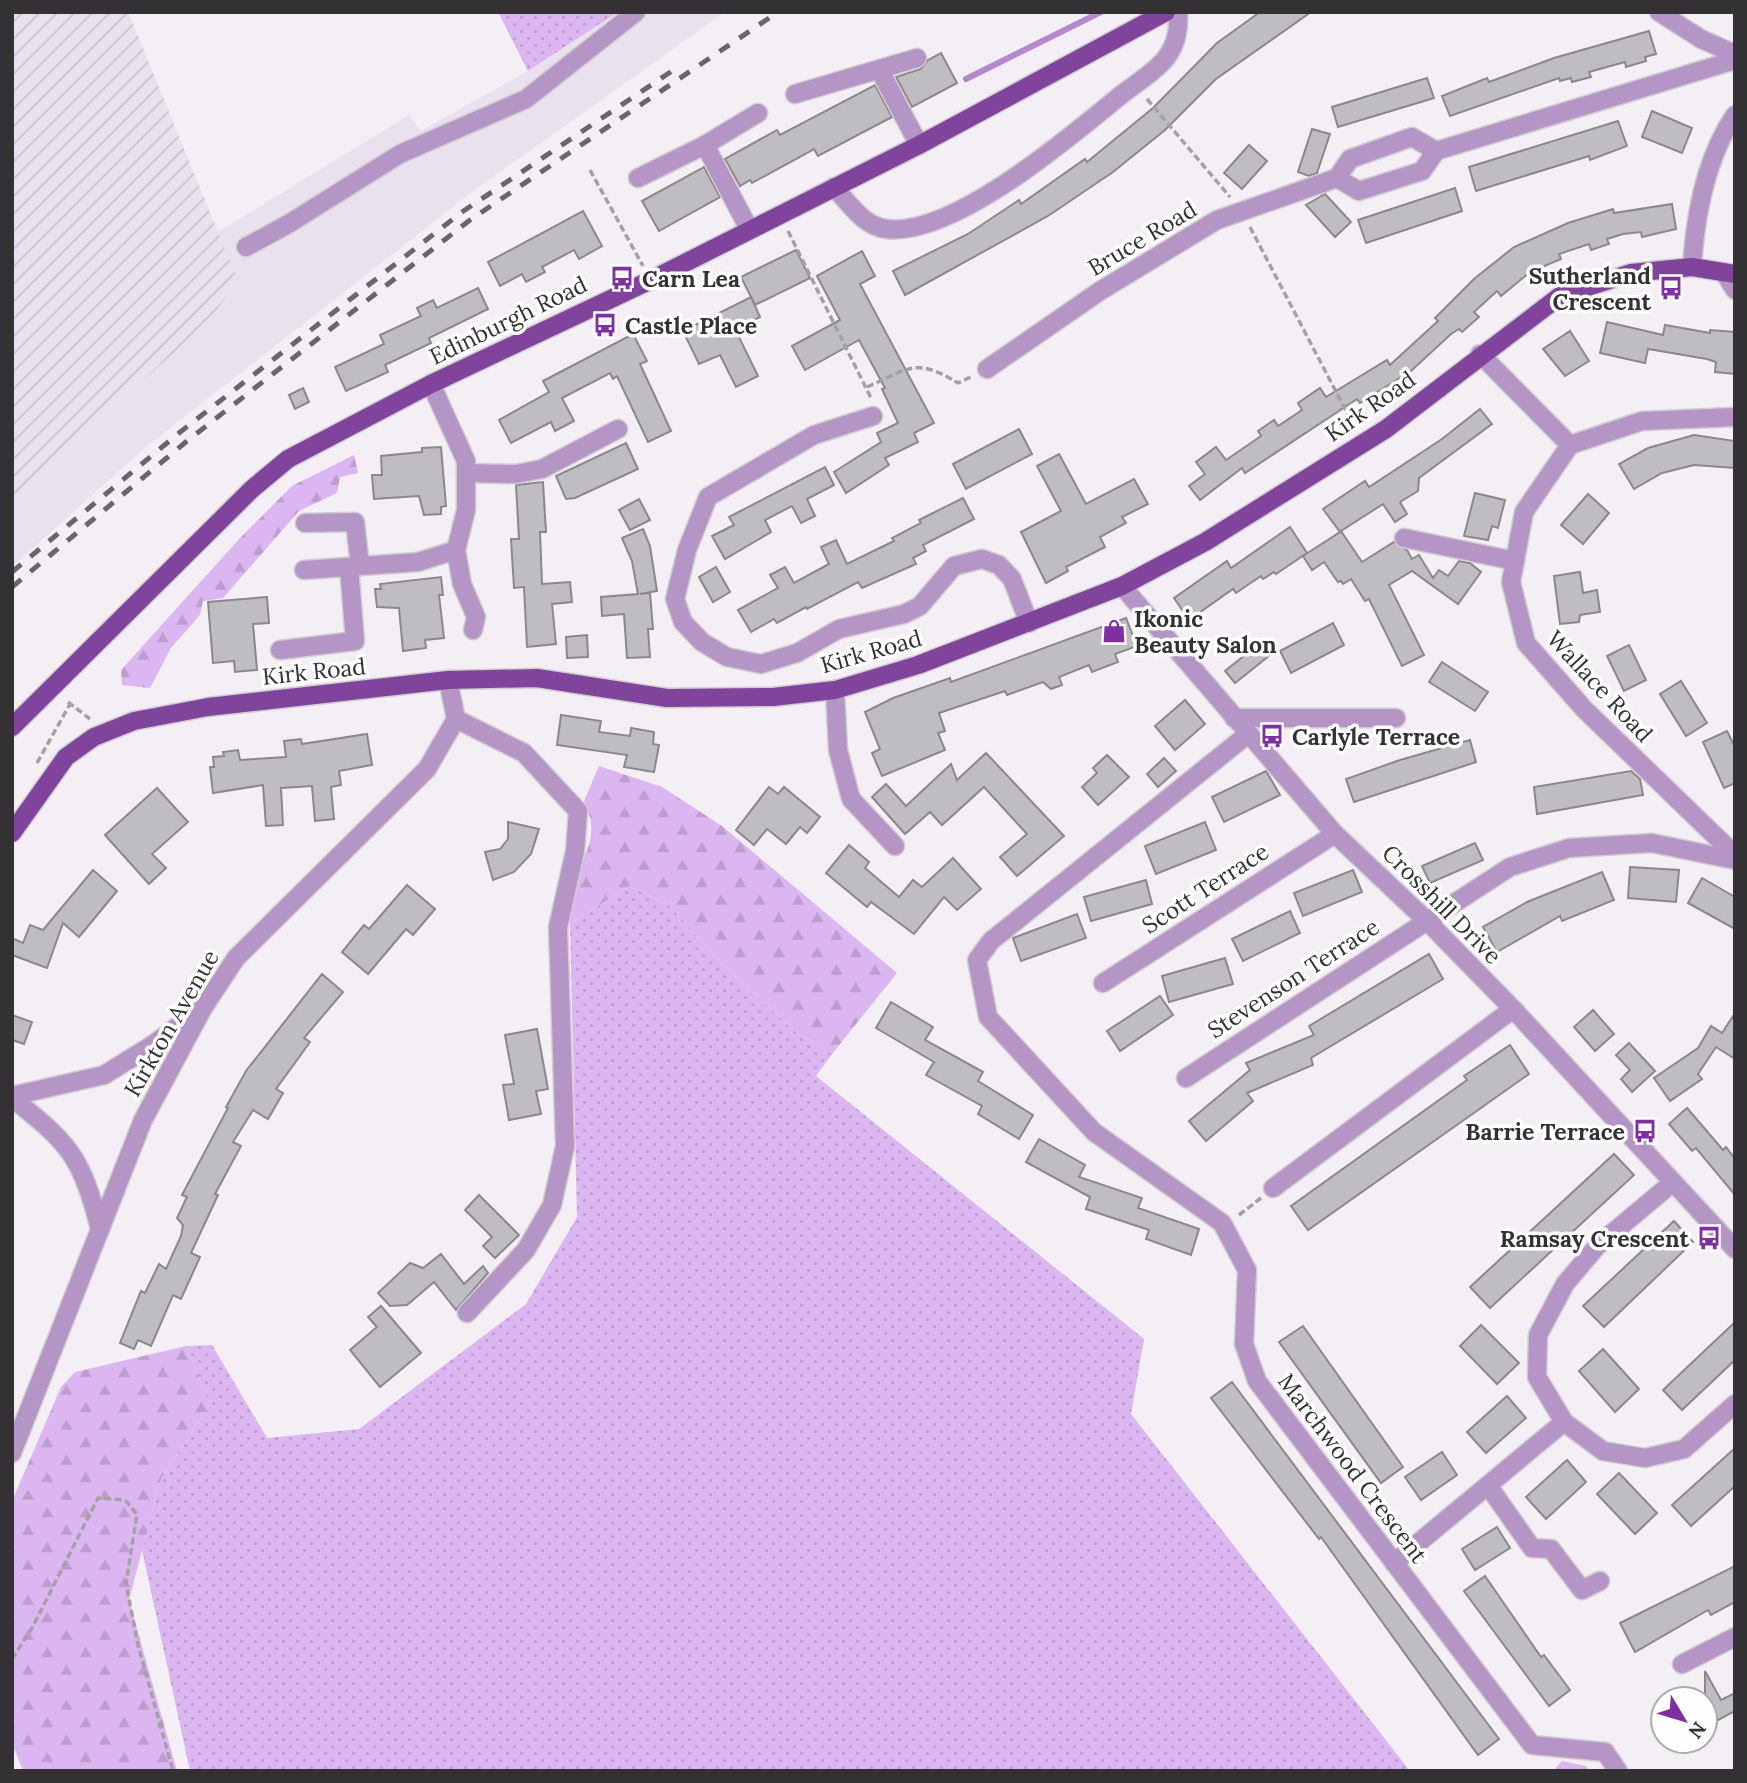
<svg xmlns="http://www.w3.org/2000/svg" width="1747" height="1783" viewBox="0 0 1747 1783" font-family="Lora,serif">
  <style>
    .built { fill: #e9e1ed }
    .industrial { fill: url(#industrial-furrows) }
    .grass { fill: url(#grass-dots) }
    .forest { fill: url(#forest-firs) }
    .park { fill: url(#park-crowns) }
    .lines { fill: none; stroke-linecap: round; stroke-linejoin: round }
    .stream { stroke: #b587cd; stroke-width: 6 }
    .building { fill: #c0bdc2; stroke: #8b878c; stroke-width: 2 }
    .minor-casing { stroke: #d0cdd2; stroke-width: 21 }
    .major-casing { stroke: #d0cdd2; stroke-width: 21 }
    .path { stroke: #a4a1a5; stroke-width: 3.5; stroke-dasharray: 7 3.5; stroke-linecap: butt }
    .minor { stroke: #b495c5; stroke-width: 18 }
    .major { stroke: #80449c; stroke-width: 18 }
    .rail { stroke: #696669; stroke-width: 5; stroke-dasharray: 12 12; stroke-linecap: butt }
    .labels { text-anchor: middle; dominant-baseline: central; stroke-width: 7; stroke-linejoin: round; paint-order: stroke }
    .street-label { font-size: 23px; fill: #333133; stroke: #fefefe }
    .poi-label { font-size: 23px; font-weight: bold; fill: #333133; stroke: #fefefe; text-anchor: start }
  </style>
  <defs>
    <pattern id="industrial-furrows" width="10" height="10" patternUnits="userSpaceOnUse" patternTransform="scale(1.75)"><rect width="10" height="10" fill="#e9e1ed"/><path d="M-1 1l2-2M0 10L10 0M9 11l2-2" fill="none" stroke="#c8c2cc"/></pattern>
    <pattern id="grass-dots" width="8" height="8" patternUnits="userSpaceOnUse" patternTransform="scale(1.75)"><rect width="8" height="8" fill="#dcb6f0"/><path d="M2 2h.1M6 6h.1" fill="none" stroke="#bd9dce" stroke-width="1.8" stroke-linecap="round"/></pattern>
    <pattern id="forest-firs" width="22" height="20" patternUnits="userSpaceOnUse" patternTransform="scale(1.75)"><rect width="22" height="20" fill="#dcb6f0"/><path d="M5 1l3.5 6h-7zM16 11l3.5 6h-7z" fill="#bd9dce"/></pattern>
    <pattern id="park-crowns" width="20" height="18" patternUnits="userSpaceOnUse" patternTransform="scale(1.75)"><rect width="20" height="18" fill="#dcb6f0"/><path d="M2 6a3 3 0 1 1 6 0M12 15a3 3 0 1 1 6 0" fill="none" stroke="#bd9dce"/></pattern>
  </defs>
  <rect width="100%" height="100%" fill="#f3eff5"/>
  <!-- built -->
  <path class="built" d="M618 12H725L476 189 147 446 12 567V498L207 323 237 281 218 232 409 115 420 131 528 71Z"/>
  <!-- industrial -->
  <path class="industrial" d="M12 12 129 14 238 281 207 323 12 498Z"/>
  <!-- grass -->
  <g class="grass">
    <path d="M498 12H618L528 71Z"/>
    <path d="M629 886 670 906 716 957 793 1030 832 1054 816 1076 1144 1339 1131 1414 1410 1771H190L142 1550 161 1479 210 1405 186 1346 212 1345 267 1438 359 1429 526 1304 577 1217 570 924Z"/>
  </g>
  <!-- forest -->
  <g class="forest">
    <path d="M354 455 358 473 340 477 337 493 299 511 223 598 203 601 200 615 171 648 150 688 122 685 121 670 240 538 292 486Z"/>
    <path d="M599 766 662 787 722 826 897 973 832 1054 793 1030 716 957 670 906 629 886 570 924C570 914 568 901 571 891 582 855 602 838 584 801Z"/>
    <path d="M186 1346 210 1405 161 1479 129 1600 177 1771H23L12 1743V1501L61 1387 75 1372Z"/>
  </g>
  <!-- park -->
  <path class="park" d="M1562 1761 1586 1766 1589 1771H1553Z"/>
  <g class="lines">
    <!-- stream -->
    <path class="stream" d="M966 79 1101 12"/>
  </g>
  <!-- building -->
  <g class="building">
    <path d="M1260 12H1311L1216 79 1165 130 1113 172 1048 216 905 295 893 271 968 234 1019 200 1021 204 1085 159 1087 162 1153 108 1217 43Z"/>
    <path d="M1649 31 1656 54 1645 57 1646 61 1626 67 1625 62 1589 72 1591 77 1572 82 1571 78 1560 81 1559 78 1450 116 1442 96 1487 78 1489 82 1554 58Z"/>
    <path d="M941 53 957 83 912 107 896 77 921 69 928 60Z"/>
    <path d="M1427 78 1434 98 1338 127 1332 107Z"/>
    <path d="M875 85 892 117 818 156 814 149 752 183 750 180 740 186 725 159 777 130 780 135Z"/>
    <path d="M1652 111 1692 128 1682 153 1642 137Z"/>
    <path d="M1618 121 1627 146 1590 160 1589 156 1476 191 1469 167Z"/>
    <path d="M1312 129 1330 134 1317 173 1309 176 1298 172Z"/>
    <path d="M1249 145 1267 161 1242 189 1224 173Z"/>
    <path d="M704 167 720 197 659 231 642 201Z"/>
    <path d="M1455 188 1462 211 1366 243 1358 220Z"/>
    <path d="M1325 194 1351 222 1335 237 1306 205Z"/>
    <path d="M1672 204 1676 229 1642 237 1641 232 1623 234 1607 239 1609 244 1591 250 1589 244 1559 254 1561 259 1530 272 1501 296 1497 291 1474 312 1479 317 1462 332 1459 329 1451 334 1411 371 1360 403 1357 399 1245 473 1242 468 1200 500 1189 486 1205 474 1196 462 1216 447 1226 460 1261 436 1258 431 1274 420 1278 426 1302 410 1298 403 1320 388 1326 397 1387 360 1390 365 1438 321 1435 318 1474 279 1514 247 1568 223 1613 209 1614 213Z"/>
    <path d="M583 211 602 246 579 259 574 250 542 267 545 272 526 282 522 274 500 286 488 262Z"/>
    <path d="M796 250 810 278 755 305 741 277Z"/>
    <path d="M862 251 875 276 860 284 934 423 914 433 918 442 885 458 889 465 846 493 834 472 881 442 877 433 898 423 882 389 885 388 859 340 805 370 792 346 840 320 817 276Z"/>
    <path d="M478 288 488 309 429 338 431 343 385 365 388 372 346 391 335 367 384 344 380 335 421 316 417 308 433 300 437 308Z"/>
    <path d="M751 297 760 317 735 329 758 376 736 387 720 355 699 364 683 331Z"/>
    <path d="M1607 322 1663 335 1665 325 1710 333V330L1735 332V374L1715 372 1716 362 1707 359 1648 349 1645 363 1600 353Z"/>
    <path d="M1570 331 1589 361 1565 376 1543 349Z"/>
    <path d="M633 334 647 361 640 364 671 431 648 442 617 376 613 379 610 373 562 398 574 421 555 431 551 422 511 443 499 420 549 392 543 381Z"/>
    <path d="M303 388 309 402 295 409 289 395Z"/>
    <path d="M1480 409 1492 424 1419 478 1418 491 1400 502 1407 514 1395 522 1383 504 1341 531 1362 562 1394 542 1407 550 1412 559 1419 555 1433 578 1439 570 1448 576 1459 561 1470 563 1481 572 1458 604 1412 571 1389 585 1424 655 1402 666 1369 599 1365 601 1351 579 1343 584 1341 581 1338 582 1324 562 1312 570 1303 556 1340 532 1323 509 1365 481 1369 487 1442 439Z"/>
    <path d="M1019 429 1032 454 966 489 953 464Z"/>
    <path d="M1694 435 1735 441V468L1694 465 1662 473 1634 489 1619 464 1648 448Z"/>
    <path d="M626 443 638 469 575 498 566 499 556 476Z"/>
    <path d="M441 447 446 506 441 507V514L424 515 419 496 374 499 372 475H382L381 456 422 452V448Z"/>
    <path d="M1059 454 1086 504 1134 479 1148 504 1122 517 1126 523 1100 537 1105 547 1066 567 1068 571 1046 583 1021 532 1061 511 1037 466Z"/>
    <path d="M825 467 834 485 807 499 815 516 801 523 792 506 765 520 771 532 725 559 712 536 734 525 729 517Z"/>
    <path d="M543 482 546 532H540L542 584 570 582 572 602 552 604 556 644 527 647 524 587 514 588 511 539H519L516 485Z"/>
    <path d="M1475 493 1505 500 1498 528 1492 526 1488 540 1464 536Z"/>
    <path d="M1588 494 1609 513 1583 544 1561 525Z"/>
    <path d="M963 498 974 519 923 545 926 551 913 558 916 564 862 588 858 582 807 609 806 607 777 623 774 619 751 632 738 610 778 588 770 575 785 567 794 583 829 564 821 547 836 540 847 564 894 541 892 538 921 523 919 520Z"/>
    <path d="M639 499 650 520 630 530 619 510Z"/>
    <path d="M1290 527 1307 553 1276 574 1274 572 1263 579 1261 576 1236 593 1233 589 1189 620 1174 598 1227 561 1231 568Z"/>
    <path d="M643 529 650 546 657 591 640 594 650 593 653 629H648L650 657 627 658 624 614 602 616 601 597 638 594 632 561 622 538Z"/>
    <path d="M716 567 730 592 713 602 699 577Z"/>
    <path d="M1580 572 1583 593 1597 590 1600 612 1580 615 1579 622 1560 624 1554 576Z"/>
    <path d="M441 577 443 595H439L444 638 425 640 426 648 403 651 399 608 377 607 375 589H381L380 584Z"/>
    <path d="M267 597 269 623 253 624 257 670 235 672 234 661 213 663 208 602Z"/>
    <path d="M1126 618 1137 646 1115 654 1118 662 1092 672 1089 665 1059 677 1062 685 1051 689 1043 682 1007 695 1005 691 939 713 945 731 938 733 945 750 882 776 872 753 880 749 865 712 893 698 950 678 951 682Z"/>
    <path d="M1333 623 1344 645 1291 673 1280 651Z"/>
    <path d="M587 635 588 657 567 658 566 637Z"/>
    <path d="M1264 640 1274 652 1235 683 1225 671Z"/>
    <path d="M1629 645 1646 680 1624 691 1607 656Z"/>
    <path d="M1442 662 1488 692 1475 711 1429 682Z"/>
    <path d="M1681 681 1707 723 1686 736 1660 694Z"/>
    <path d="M1185 700 1205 724 1175 750 1155 726Z"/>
    <path d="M561 715 601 721 599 732 630 736 631 728 654 732 653 744 659 745 654 772 624 767 627 755 557 745Z"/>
    <path d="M1727 731 1735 747V783L1724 788 1703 742Z"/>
    <path d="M367 734 372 765 339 771 341 785 331 787 334 819 315 821 312 786 281 788 283 825 266 826 263 785 213 793 210 767H214L213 757 224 756 223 752 238 750 240 760 286 757 284 741 301 739 302 744Z"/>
    <path d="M1470 740 1476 762 1354 802 1346 779 1400 760Z"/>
    <path d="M986 753 1064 836 1017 876 1000 857 1027 834 984 787 942 825 930 812 905 834 872 797 886 784 906 806 951 764 957 780Z"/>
    <path d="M1107 755 1129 777 1098 805 1082 787 1097 773 1093 768Z"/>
    <path d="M1164 758 1176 771 1158 787 1147 774Z"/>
    <path d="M1266 771 1280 795 1224 822 1212 797Z"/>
    <path d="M1631 771 1640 779 1643 795 1537 814 1534 787Z"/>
    <path d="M769 787 778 794 784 787 820 817 807 833 800 827 786 844 767 829 754 845 736 830Z"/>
    <path d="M157 788 188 822 152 854 166 868 149 884 105 835Z"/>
    <path d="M508 822 539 829 531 854 514 872 493 880 485 852 500 849 508 839Z"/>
    <path d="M1205 822 1216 850 1156 874 1145 846Z"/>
    <path d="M1475 843 1483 860 1430 883 1422 866Z"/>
    <path d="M849 845 869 862 865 868 899 897 913 880 922 887 953 858 981 889 957 910 944 897 914 934 871 902 867 907 826 873Z"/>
    <path d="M1630 867 1679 870 1676 902 1628 898Z"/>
    <path d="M93 870 117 891 79 937 63 923 47 968 12 955V938L23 943 30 925 43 930Z"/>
    <path d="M1353 870 1362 892 1303 916 1294 893Z"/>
    <path d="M1602 872 1614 900 1562 921 1560 916 1497 952 1483 927 1527 902Z"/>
    <path d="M1702 878 1735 897V929L1688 903Z"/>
    <path d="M1146 880 1152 904 1091 921 1084 897Z"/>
    <path d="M407 885 435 909 413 935 406 929 368 974 342 952 364 925 369 929Z"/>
    <path d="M1290 911 1300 933 1243 961 1232 939Z"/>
    <path d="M1077 914 1086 938 1021 961 1013 938Z"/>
    <path d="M1429 954 1443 979 1311 1058 1313 1065 1247 1093 1253 1101 1206 1141 1189 1121 1250 1070 1246 1063 1314 1035 1309 1026Z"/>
    <path d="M1225 958 1233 984 1169 1002 1162 976Z"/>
    <path d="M322 974 343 992 304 1038 310 1042 276 1089 283 1093 268 1119 253 1110 233 1142 241 1146 215 1194 218 1195 191 1253 200 1257 181 1299 173 1295 151 1346 138 1340 134 1349 120 1343 141 1291 145 1293 159 1264 166 1269 181 1236 183 1225 177 1218 187 1197 182 1195 228 1108 226 1107 246 1071Z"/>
    <path d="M1160 996 1173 1015 1120 1051 1107 1031Z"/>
    <path d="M891 1002 933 1027 925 1040 983 1072 978 1081 1033 1115 1019 1139 978 1114 982 1106 926 1075 934 1062 876 1028Z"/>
    <path d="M1593 1010 1614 1034 1595 1051 1574 1027Z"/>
    <path d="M1735 1013V1059L1716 1047 1698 1074 1702 1079 1670 1101 1654 1078 1698 1048 1711 1026 1722 1033Z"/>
    <path d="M12 1015 32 1022 24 1044 12 1040Z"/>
    <path d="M537 1029 548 1089 536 1091 541 1114 509 1120 503 1085 514 1084 505 1035Z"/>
    <path d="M1629 1043 1655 1071 1632 1092 1621 1079 1630 1070 1616 1055Z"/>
    <path d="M1510 1045 1529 1074 1308 1230 1291 1206 1467 1080 1464 1076Z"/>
    <path d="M1687 1108 1723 1150 1726 1147 1735 1159V1195L1696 1148 1692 1151 1669 1124Z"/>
    <path d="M1039 1139 1085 1165 1079 1177 1142 1198 1138 1208 1199 1229 1191 1255 1146 1239 1149 1230 1086 1209 1090 1197 1026 1162Z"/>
    <path d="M1614 1154 1634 1175 1490 1308 1470 1287Z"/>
    <path d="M479 1195 519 1235 495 1258 483 1246 492 1237 465 1210Z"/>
    <path d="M1674 1221 1693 1242 1604 1327 1583 1306Z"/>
    <path d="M441 1254 464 1284 483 1266 488 1273 456 1310 434 1282 407 1305 390 1306 378 1293 410 1263 423 1268Z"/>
    <path d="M381 1306 421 1353 380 1387 350 1350 377 1327 368 1317Z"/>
    <path d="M1735 1322V1360L1682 1410 1663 1390Z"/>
    <path d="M1481 1325 1519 1363 1497 1384 1460 1346Z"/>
    <path d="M1303 1326 1403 1467 1381 1483 1279 1342Z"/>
    <path d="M1603 1349 1639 1389 1615 1412 1579 1371Z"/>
    <path d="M1232 1382 1499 1739 1478 1755 1321 1537 1319 1539 1211 1398Z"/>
    <path d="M1507 1396 1526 1418 1486 1453 1467 1432Z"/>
    <path d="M1735 1448V1486L1691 1526 1672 1505Z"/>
    <path d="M1442 1452 1457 1475 1421 1500 1405 1477Z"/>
    <path d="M1567 1460 1586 1482 1546 1519 1526 1497Z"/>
    <path d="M1619 1473 1657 1513 1635 1534 1597 1494Z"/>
    <path d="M1497 1527 1510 1548 1475 1570 1462 1549Z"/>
    <path d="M1735 1566V1602L1711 1615 1708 1610 1635 1652 1620 1623Z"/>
    <path d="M1485 1576 1541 1657 1544 1655 1570 1690 1549 1706 1464 1591Z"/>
    <path d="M1705 1671 1721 1700 1735 1693V1711L1705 1727Z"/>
  </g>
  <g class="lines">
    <!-- minor casing -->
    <g class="minor-casing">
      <g id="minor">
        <path d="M1659 12 1701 39 1735 54"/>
        <path d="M880 71 919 145"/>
        <path d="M795 94 917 58"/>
        <path d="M705 145 749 229"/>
        <path d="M638 178 705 145 758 113"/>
        <path d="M1337 178 1350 159 1412 137 1436 151"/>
        <path d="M834 187C849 203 864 227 887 229 953 237 1071 136 1121 95 1135 84 1155 72 1166 58 1177 43 1179 29 1178 12"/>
        <path d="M246 247 290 223 400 154 526 99 636 12"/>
        <path d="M1692 267C1695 217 1706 157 1735 115"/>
        <path d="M1725 274 1735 290"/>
        <path d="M1480 354 1570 445 1524 512 1511 582 1526 643 1584 709 1735 855"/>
        <path d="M987 369 1100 291 1217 220 1337 178 1359 191 1422 171 1436 151 1735 60"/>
        <path d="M431 384 466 461V510L456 550 462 584 476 617 473 630"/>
        <path d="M873 416 814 435 708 497 687 550 675 599 683 622 702 642 727 657 761 664 797 653 839 629 904 614 920 606 954 566 982 559 999 565 1012 579 1029 623"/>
        <path d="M1570 445 1642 421 1735 417"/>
        <path d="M466 473 516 474 542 469 618 429"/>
        <path d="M305 523 355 522 360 566"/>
        <path d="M1404 538 1515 561"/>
        <path d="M304 570 418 562 456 550"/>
        <path d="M1122 586 1335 834 1426 920 1513 1009 1735 1249"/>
        <path d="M280 650 355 641 349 567"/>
        <path d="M835 690 838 750 851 799 895 846"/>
        <path d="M1234 718H1396"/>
        <path d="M456 719 524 753 578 811 575 851 558 927 565 1146 552 1205 526 1250 467 1313"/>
        <path d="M1248 734 991 941 977 960 988 1017 1094 1132 1222 1223 1247 1270 1244 1344 1257 1381 1532 1745 1605 1752 1618 1771"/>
        <path d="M1103 983 1335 834"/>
        <path d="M1186 1078 1510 867 1569 848 1652 843 1735 860"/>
        <path d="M12 1096 104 1075 151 1046 197 1012"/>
        <path d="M12 1098C70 1144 81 1156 100 1229"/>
        <path d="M1671 1184 1598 1245 1565 1284 1538 1335 1537 1377 1564 1422 1603 1451 1645 1458 1684 1449 1735 1404"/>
        <path d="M1273 1188 1513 1009"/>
        <path d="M12 1453 143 1120 203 1008 236 958 427 769 456 719 448 680"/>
        <path d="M1489 1487 1532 1548 1551 1549 1582 1590 1600 1581"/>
        <path d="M1394 1563 1564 1422"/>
        <path d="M1682 1664 1735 1637"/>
      </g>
    </g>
    <!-- major casing -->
    <g class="major-casing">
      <g id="major">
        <path d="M12 727 252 489 288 459 431 384 651 280 919 145 1166 12"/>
        <path d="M12 833 66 757 94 737 134 721 208 707 448 680 537 678 667 698 773 697 835 690 918 665 1122 586 1205 542 1386 429 1560 296 1631 273 1692 267 1735 274"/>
      </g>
    </g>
    <!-- path -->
    <g class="path">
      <path d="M1147 99 1230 197"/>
      <path d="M590 170 643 266"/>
      <path d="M1250 227 1355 428"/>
      <path d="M788 231 872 400"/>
      <path d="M867 387C910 368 915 357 958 383L973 376"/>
      <path d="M68 702 90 719"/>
      <path d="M37 763 70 704"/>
      <path d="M1239 1215 1261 1198"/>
      <path d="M12 1659 32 1628 98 1498 125 1500 137 1514 126 1584 138 1645 173 1771"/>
    </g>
    <!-- minor -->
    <use href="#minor" class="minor"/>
    <!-- major -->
    <use href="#major" class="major"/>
    <!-- rail -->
    <g class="rail">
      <path d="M12 572 179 433 462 212 672 71"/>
      <path d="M12 587 187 441 470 220 778 12"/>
    </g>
  </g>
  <!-- icons -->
  <defs>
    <g id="bus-bare" transform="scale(1.89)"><path d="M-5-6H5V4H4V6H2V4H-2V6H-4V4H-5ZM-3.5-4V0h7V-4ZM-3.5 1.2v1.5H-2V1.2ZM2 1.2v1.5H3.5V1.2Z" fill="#7e2fa0" stroke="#fefefe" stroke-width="2.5" paint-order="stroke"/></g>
    <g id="shop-bare" transform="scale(1.89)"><path d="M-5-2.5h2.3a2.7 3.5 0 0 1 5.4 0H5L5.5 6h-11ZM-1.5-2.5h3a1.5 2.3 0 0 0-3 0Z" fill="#7e2fa0" stroke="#fefefe" stroke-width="2.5" paint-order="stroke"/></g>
  </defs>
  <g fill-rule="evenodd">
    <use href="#bus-bare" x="622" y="278"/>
    <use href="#bus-bare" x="1671" y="288"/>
    <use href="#bus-bare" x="605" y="325"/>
    <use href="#shop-bare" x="1114" y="631"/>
    <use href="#bus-bare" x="1272" y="736"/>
    <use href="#bus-bare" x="1645" y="1131"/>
    <use href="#bus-bare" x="1709" y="1238"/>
  </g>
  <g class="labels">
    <!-- street labels -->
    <g class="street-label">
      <text transform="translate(1142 238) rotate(-31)">Bruce Road</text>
      <text transform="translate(508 320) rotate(-26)">Edinburgh Road</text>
      <text transform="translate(1370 406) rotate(-35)">Kirk Road</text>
      <text transform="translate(871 651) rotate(-16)">Kirk Road</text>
      <text transform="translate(314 671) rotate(-6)">Kirk Road</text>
      <text transform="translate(1600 686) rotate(47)">Wallace Road</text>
      <text transform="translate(1205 888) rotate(-33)">Scott Terrace</text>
      <text transform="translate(1442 904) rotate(45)">Crosshill Drive</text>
      <text transform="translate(1293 978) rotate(-33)">Stevenson Terrace</text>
      <text transform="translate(171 1023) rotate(-60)">Kirkton Avenue</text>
      <text transform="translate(1353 1468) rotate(53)">Marchwood Crescent</text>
    </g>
    <!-- poi labels -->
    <g class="poi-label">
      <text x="1651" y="275" text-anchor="end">Sutherland<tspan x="1651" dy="26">Crescent</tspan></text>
      <text x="642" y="278">Carn Lea</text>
      <text x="625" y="325">Castle Place</text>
      <text x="1134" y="618">Ikonic<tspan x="1134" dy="26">Beauty Salon</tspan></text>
      <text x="1292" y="736">Carlyle Terrace</text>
      <text x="1625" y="1131" text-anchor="end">Barrie Terrace</text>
      <text x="1689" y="1238" text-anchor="end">Ramsay Crescent</text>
    </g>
  </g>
  <!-- border -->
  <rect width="1747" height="1783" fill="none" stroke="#333133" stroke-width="28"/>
  <!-- north arrow -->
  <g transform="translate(1684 1720) rotate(128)"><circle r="33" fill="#fefefe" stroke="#adacad" stroke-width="2"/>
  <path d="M0-5L12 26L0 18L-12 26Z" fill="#7e2fa0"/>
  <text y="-10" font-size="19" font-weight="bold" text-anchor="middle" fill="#333133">N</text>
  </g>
</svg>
